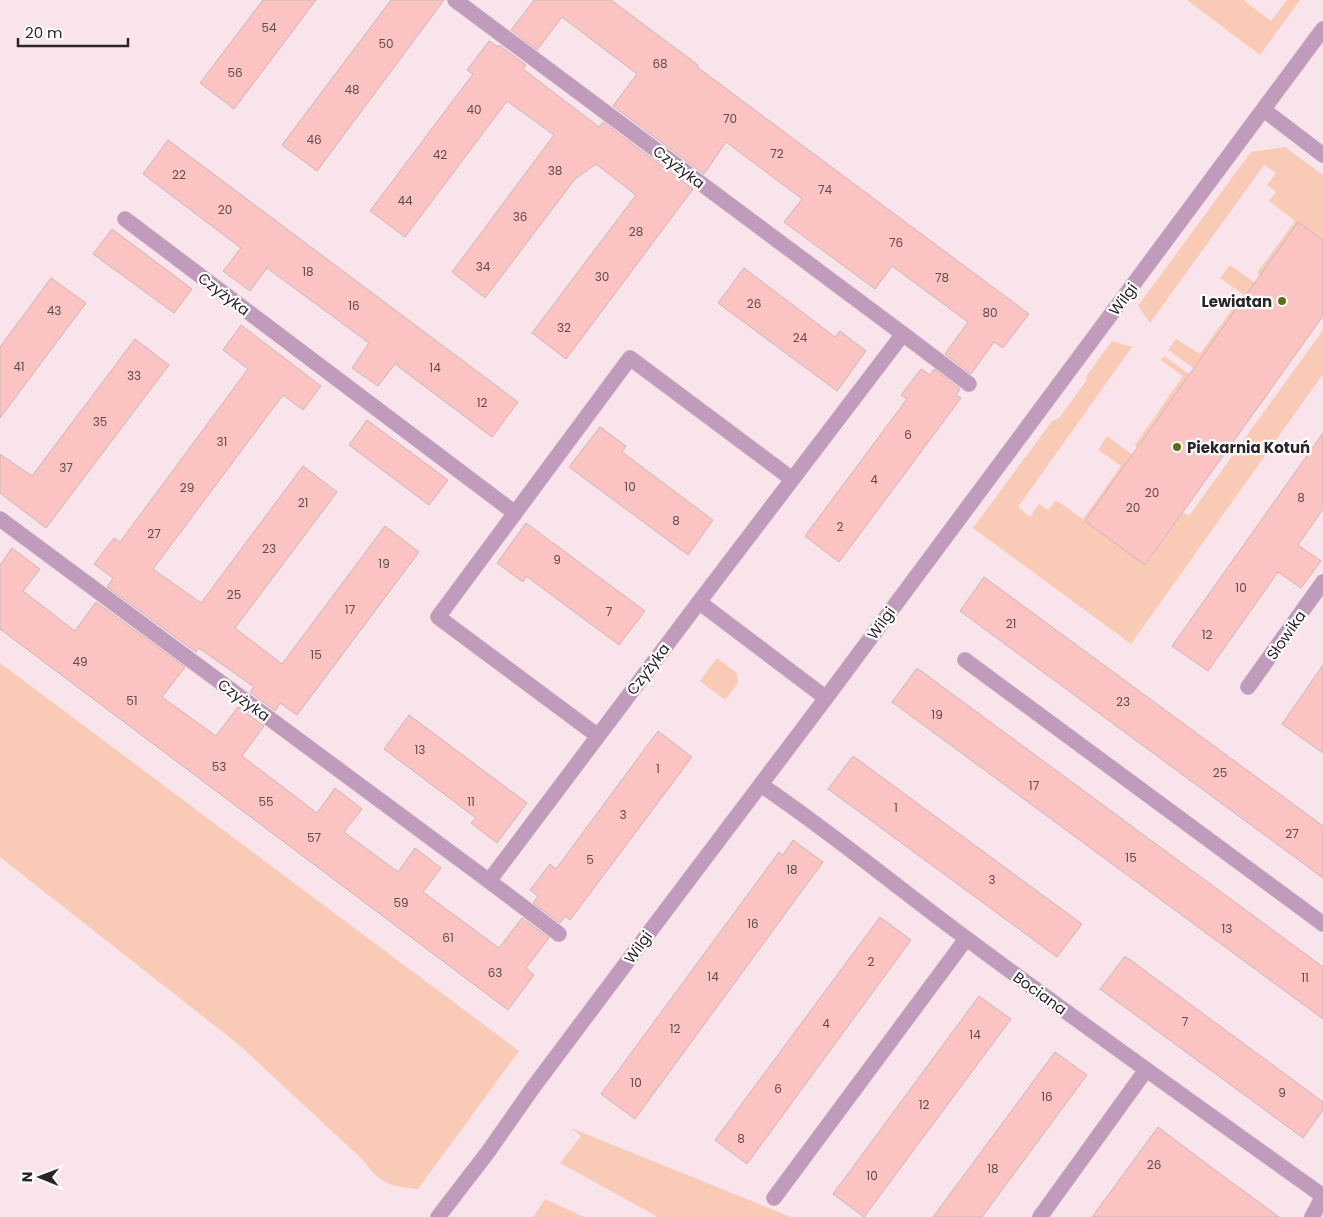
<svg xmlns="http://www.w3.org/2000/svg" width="1323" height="1217" viewBox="0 0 1323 1217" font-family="Poppins,sans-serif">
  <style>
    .green { fill: #f9cab5 }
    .building { fill: #fbc3c2; stroke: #ccb6b5 }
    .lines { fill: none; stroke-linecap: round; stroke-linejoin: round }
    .lane-casing { stroke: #d5c1c9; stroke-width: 16 }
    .street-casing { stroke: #d5c1c9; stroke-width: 16 }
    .lane { stroke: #c09bbc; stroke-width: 15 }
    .street { stroke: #c09bbc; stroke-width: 15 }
    .poi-dot { fill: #5e6d18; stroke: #fff; stroke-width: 2 }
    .labels { text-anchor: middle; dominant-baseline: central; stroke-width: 4.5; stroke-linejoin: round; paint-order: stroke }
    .number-label { font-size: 12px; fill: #604c4e }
    .street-label { font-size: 15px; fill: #2c2427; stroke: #fff }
    .poi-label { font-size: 15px; font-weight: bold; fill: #2c2427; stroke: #fff; text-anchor: end }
  </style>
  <rect width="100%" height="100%" fill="#fae4ec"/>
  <!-- green -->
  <g class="green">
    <path d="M1187 0H1243L1271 21 1287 0H1300L1260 55Z"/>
    <path d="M1285 147 1323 175V240L1298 223 1260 276 1257 273 1295 221 1269 201 1276 192 1267 185 1276 173 1264 165 1150 323 1138 306 1251 152Z"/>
    <path d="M1230 265 1255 283 1208 349 1269 393 1255 412 1168 350 1176 339 1200 354 1243 294 1220 278Z"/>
    <path d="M1323 330V374L1131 644 973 528 1052 421 1059 418 1086 381 1087 375 1112 341 1132 347 1018 507 1030 517 1039 504 1048 510 1056 500 1083 519 1121 466 1098 450 1107 436 1133 455 1085 521 1146 565 1183 512 1189 516Z"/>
    <path d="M1164 356 1250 418 1237 437 1175 394 1137 448 1135 445 1183 376 1161 360Z"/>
    <path d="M717 658 737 673 738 683 725 700 700 681Z"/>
    <path d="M0 663 519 1051 418 1189C388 1186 381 1184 362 1159L238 1044 0 857Z"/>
    <path d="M571 1128 791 1217H658L560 1163 581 1136Z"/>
    <path d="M545 1199 584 1217H533Z"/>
  </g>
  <!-- building -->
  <g class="building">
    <path d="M263 0H316L234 109 200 83Z"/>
    <path d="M391 0H444L317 171 282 145Z"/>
    <path d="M534 0H611L698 65 697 67 1029 314 1003 348 994 342 971 374 945 354 968 322 892 266 875 289 784 222 802 199 726 142 704 174 613 106 637 74 562 17 537 50 511 30Z"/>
    <path d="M489 41 498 47 499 45 526 65 523 69 599 127 603 122 693 189 566 359 532 333 636 195 596 164 575 179 485 298 452 272 554 135 507 101 405 237 370 211 473 74 467 70Z"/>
    <path d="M168 140 518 402 492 437 395 364 378 386 352 368 369 343 267 268 250 291 223 271 241 248 143 174Z"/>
    <path d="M1298 222 1323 240V316L1145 565 1085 521Z"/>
    <path d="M112 229 192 289 174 313 93 254Z"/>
    <path d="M744 268 835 337 840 331 866 351 837 391 718 303Z"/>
    <path d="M51 278 86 303 0 418V347Z"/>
    <path d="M241 325 321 386 303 410 283 395 153 569 201 603 303 466 337 492 235 628 282 664 385 526 419 552 297 715 280 703 275 711 250 692 254 687 199 648 196 652 107 587 113 578 94 564 114 538 120 542 248 369 223 350Z"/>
    <path d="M135 339 169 365 46 528 0 493V454L32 476Z"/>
    <path d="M921 369 930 375 934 369 960 389 956 395 961 398 839 562 805 536 907 399 901 395Z"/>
    <path d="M367 420 448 480 429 505 349 445Z"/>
    <path d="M600 427 626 446 622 452 713 520 688 555 569 467Z"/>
    <path d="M1323 433V509L1298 545 1321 561 1301 588 1278 572 1208 671 1172 646Z"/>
    <path d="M526 523 645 611 619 645 526 576 523 582 497 563Z"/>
    <path d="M12 548 40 569 23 591 75 631 96 602 185 667 162 697 216 736 238 707 264 726 242 756 317 813 335 788 362 809 344 832 398 872 415 848 441 868 423 892 499 948 522 918 549 938 526 968 534 975 508 1010 0 629V565Z"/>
    <path d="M984 577 1323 826V878L960 611Z"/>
    <path d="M1323 665V753L1282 724Z"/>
    <path d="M917 668 1323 967V1019L892 702Z"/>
    <path d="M409 715 527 803 497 843 471 823 476 818 384 749Z"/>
    <path d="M658 731 692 757 570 920 565 916 560 923 533 903 538 896 530 890 550 864 556 869Z"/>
    <path d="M853 756 1082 924 1057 957 828 789Z"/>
    <path d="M793 840 823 862 635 1119 601 1094 779 852 783 855Z"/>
    <path d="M880 917 911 940 747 1164 715 1140Z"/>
    <path d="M1125 956 1323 1102V1110L1303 1138 1100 989Z"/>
    <path d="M979 996 1011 1019 864 1217 833 1194Z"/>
    <path d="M1055 1052 1087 1075 982 1217H933Z"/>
    <path d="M1158 1127 1211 1167 1279 1217H1092Z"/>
  </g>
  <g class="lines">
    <!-- lane casing -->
    <g class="lane-casing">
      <g id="lane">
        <path d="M965 660 1323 924"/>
        <path d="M774 1198 966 939"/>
        <path d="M1040 1217 1146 1070"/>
      </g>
    </g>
    <!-- street casing -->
    <g class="street-casing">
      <g id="street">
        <path d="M455 0 903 334"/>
        <path d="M1264 110 1323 155"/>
        <path d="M125 219 515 513"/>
        <path d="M0 519 489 881"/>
        <path d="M699 602 903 334 969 384"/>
        <path d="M1248 687 1323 582"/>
        <path d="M598 736 438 617 630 358 792 479"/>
        <path d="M761 785C832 833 898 888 967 939 1084 1026 1204 1111 1323 1196"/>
        <path d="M559 934 489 881 699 602 826 698"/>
        <path d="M438 1217 488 1152 532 1089 660 918 826 698 1323 29"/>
        <path d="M1312 1217 1323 1196"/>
      </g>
    </g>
    <!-- lane -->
    <use href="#lane" class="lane"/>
    <!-- street -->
    <use href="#street" class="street"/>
  </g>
  <!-- markers -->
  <g class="poi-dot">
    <circle cx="1282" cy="301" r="5"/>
    <circle cx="1177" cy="447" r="5"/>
  </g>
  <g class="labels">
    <!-- number labels -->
    <g class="number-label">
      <text x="269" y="27">54</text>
      <text x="386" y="43">50</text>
      <text x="660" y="63">68</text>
      <text x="235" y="72">56</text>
      <text x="352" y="89">48</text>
      <text x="474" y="109">40</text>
      <text x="730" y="118">70</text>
      <text x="314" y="139">46</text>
      <text x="777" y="153">72</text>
      <text x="440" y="154">42</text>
      <text x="555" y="170">38</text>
      <text x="179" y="174">22</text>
      <text x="825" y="189">74</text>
      <text x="405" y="200">44</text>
      <text x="225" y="209">20</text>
      <text x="520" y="216">36</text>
      <text x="636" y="231">28</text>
      <text x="896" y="242">76</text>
      <text x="483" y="266">34</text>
      <text x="308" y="271">18</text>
      <text x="602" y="276">30</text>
      <text x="942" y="277">78</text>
      <text x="754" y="303">26</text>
      <text x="354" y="305">16</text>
      <text x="54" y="310">43</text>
      <text x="990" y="312">80</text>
      <text x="564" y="327">32</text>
      <text x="800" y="337">24</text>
      <text x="19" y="366">41</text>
      <text x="435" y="367">14</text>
      <text x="134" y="375">33</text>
      <text x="482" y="402">12</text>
      <text x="100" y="421">35</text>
      <text x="908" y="434">6</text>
      <text x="222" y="441">31</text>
      <text x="66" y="467">37</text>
      <text x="874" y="479">4</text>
      <text x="630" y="486">10</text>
      <text x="187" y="487">29</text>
      <text x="1152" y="492">20</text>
      <text x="1301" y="497">8</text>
      <text x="303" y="502">21</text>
      <text x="1133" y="507">20</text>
      <text x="676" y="520">8</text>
      <text x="840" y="526">2</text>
      <text x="154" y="533">27</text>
      <text x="269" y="548">23</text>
      <text x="557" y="559">9</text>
      <text x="384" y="563">19</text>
      <text x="1241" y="587">10</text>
      <text x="234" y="594">25</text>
      <text x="350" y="609">17</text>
      <text x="609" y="611">7</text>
      <text x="1011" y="623">21</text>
      <text x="1207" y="634">12</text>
      <text x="316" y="654">15</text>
      <text x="80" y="661">49</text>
      <text x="132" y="700">51</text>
      <text x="1123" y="701">23</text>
      <text x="937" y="714">19</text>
      <text x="420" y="749">13</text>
      <text x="219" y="766">53</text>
      <text x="658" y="768">1</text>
      <text x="1220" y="772">25</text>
      <text x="1034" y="785">17</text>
      <text x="266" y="801">55</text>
      <text x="471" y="801">11</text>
      <text x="896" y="807">1</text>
      <text x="623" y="814">3</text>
      <text x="1292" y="833">27</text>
      <text x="314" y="837">57</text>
      <text x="1131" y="857">15</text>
      <text x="590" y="859">5</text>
      <text x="792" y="869">18</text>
      <text x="992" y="879">3</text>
      <text x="401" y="902">59</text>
      <text x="753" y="923">16</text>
      <text x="1227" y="928">13</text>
      <text x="448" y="937">61</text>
      <text x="871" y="961">2</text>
      <text x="495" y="972">63</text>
      <text x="713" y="976">14</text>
      <text x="1305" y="977">11</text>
      <text x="1185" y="1021">7</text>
      <text x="826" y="1023">4</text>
      <text x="675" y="1028">12</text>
      <text x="975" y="1034">14</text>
      <text x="636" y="1082">10</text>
      <text x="778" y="1088">6</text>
      <text x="1282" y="1092">9</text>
      <text x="1047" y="1096">16</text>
      <text x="924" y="1104">12</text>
      <text x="741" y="1138">8</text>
      <text x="1154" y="1164">26</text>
      <text x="993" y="1168">18</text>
      <text x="872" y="1175">10</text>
    </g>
    <!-- street labels -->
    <g class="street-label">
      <text transform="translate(679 167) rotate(37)">Czyżyka</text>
      <text transform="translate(224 294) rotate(37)">Czyżyka</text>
      <text transform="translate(1123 299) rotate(-53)">Wilgi</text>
      <text transform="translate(881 623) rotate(-54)">Wilgi</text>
      <text transform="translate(1286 635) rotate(-55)">Słowika</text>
      <text transform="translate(648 669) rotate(-53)">Czyżyka</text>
      <text transform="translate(244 700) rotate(36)">Czyżyka</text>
      <text transform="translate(638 947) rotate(-54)">Wilgi</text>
      <text transform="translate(1040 993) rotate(36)">Bociana</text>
    </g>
    <!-- poi labels -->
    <g class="poi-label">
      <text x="1272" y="301">Lewiatan</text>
      <text x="1187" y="447" text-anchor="start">Piekarnia Kotuń</text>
    </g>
  </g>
  <!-- north arrow -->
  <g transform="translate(40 1177) rotate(271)" stroke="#ffffff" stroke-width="4" paint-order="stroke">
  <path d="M0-4L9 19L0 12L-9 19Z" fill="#2c2427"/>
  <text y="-8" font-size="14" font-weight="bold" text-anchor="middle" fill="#2c2427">N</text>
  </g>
  <!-- scale -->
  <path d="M18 38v8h110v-8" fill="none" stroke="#2c2427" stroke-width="2.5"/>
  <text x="25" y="38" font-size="15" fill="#2c2427" stroke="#ffffff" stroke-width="4" paint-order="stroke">20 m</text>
</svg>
